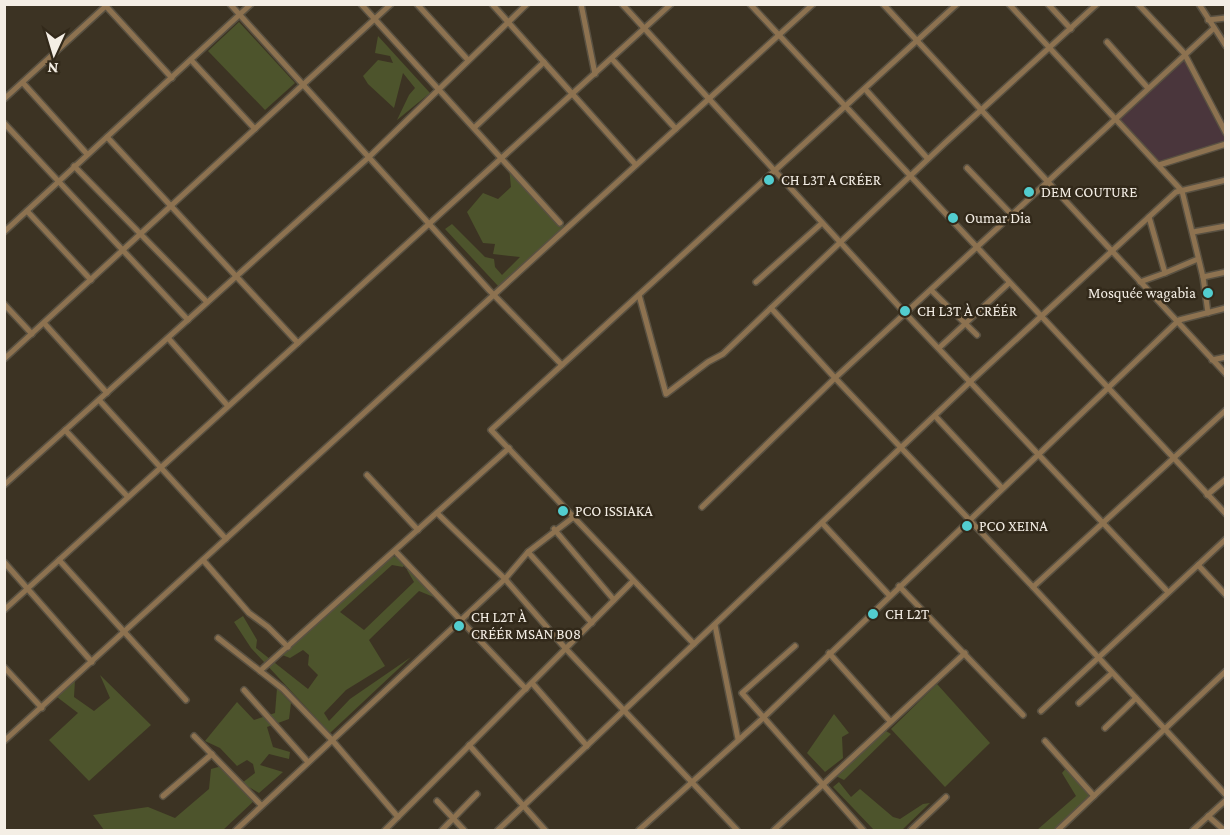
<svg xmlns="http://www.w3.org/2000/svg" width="1230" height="835" viewBox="0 0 1230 835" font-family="'Crimson Pro',serif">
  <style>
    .commercial { fill: #4a363c }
    .green { fill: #4d542c }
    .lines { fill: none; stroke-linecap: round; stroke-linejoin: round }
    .minor-casing { stroke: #595142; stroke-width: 8 }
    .minor { stroke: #8d7250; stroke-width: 5 }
    .poi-dot { fill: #52cdcf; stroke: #32291a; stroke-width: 2 }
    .labels { text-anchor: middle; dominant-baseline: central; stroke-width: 5; stroke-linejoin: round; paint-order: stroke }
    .poi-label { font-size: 15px; fill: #f4eee5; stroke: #32291a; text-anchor: start }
  </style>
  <rect width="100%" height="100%" fill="#3c3323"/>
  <!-- commercial -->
  <path class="commercial" d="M1184 55 1225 137V142L1160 165 1117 119Z"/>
  <!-- green -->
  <g class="green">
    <path d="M239 22 295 83 265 110 208 51Z"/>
    <path d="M378 36 430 93 397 120 409 95 415 88 403 73 394 108 368 84 363 76 378 60 393 63 390 56 375 53Z"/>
    <path d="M509 168 565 227 499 287 445 229 452 224 485 257 494 259 495 267 502 275 520 257 493 254 495 244 483 243 467 212 483 193 498 199 511 187Z"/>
    <path d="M391 556 407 559 403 567 392 565 340 612 364 630 414 582 407 570 412 566 437 589 436 598 419 591 369 640 385 666 346 690 324 713 329 721 350 699 411 657 330 733 251 648 234 622 243 616 257 640 256 648 308 689 318 675 308 665 309 655 303 650 290 658 277 653Z"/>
    <path d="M100 675 151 725 89 781 49 740 78 713 57 697 75 680 74 697 94 711 110 698Z"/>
    <path d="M937 684 990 743 945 787 891 729Z"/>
    <path d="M277 688 291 703 289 719 267 727 273 747 290 752 289 759 269 754 260 765 283 772 259 793 242 783 255 773 253 764 247 760 237 766 220 748 205 741 237 702 254 720 275 713Z"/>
    <path d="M834 714 849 733 842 737 843 758 825 772 807 753Z"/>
    <path d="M886 731 891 734 844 780 836 776Z"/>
    <path d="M222 766 256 799 223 830H104L93 815 148 807 175 818 209 789 211 769Z"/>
    <path d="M1067 767 1089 796 1053 830H1037L1076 796 1062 773Z"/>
    <path d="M839 782 851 797 860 789 893 817 900 819 923 804 930 803 902 830H874L833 787Z"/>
  </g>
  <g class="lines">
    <!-- minor casing -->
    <g class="minor-casing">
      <g id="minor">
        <path d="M104 4 172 78"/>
        <path d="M230 4 489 290 562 365"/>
        <path d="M361 4 560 223"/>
        <path d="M417 4 468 60"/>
        <path d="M492 4 636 165"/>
        <path d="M581 4 595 74"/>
        <path d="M622 4 905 313 1168 592"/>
        <path d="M750 4 1226 514"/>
        <path d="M883 4 1226 374"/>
        <path d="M1009 4 1182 191 1203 277 1208 313"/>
        <path d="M1048 4 1071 29"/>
        <path d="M1138 4 1184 53 1226 133"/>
        <path d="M1199 4 1226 46"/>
        <path d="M1208 20 1226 18"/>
        <path d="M1213 29 835 378 1033 587 1226 795"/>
        <path d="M1107 42 1147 87"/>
        <path d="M612 59 676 129"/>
        <path d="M191 60 255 129"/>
        <path d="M23 83 87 154"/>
        <path d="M865 89 928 159"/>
        <path d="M4 99 108 4"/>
        <path d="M4 123 188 320"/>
        <path d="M474 128 544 62"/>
        <path d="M107 137 298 343"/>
        <path d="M1159 165 1226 144"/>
        <path d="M74 166 207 302"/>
        <path d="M967 168 1012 215"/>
        <path d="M27 211 91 280"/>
        <path d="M4 232 251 4"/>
        <path d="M1193 232 1226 226"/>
        <path d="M1165 273 1198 259"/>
        <path d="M1203 277 1226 272"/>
        <path d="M756 282 822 223"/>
        <path d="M1140 282 1165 273 1149 217"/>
        <path d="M931 290 977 335"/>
        <path d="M639 295 666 394 708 362 723 354 771 308"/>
        <path d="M4 304 32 334"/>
        <path d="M44 323 107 393"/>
        <path d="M168 338 228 406"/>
        <path d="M939 348 1009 283"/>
        <path d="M4 359 391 4"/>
        <path d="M1212 360 1226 357"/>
        <path d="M99 400 226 539"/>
        <path d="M935 416 1002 488"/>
        <path d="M65 430 128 497"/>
        <path d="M367 475 418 530"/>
        <path d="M4 485 369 157 527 4"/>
        <path d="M1207 495 1226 479"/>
        <path d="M702 507 835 378 771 308 945 143 1097 4"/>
        <path d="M437 513 505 579 566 649 737 830"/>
        <path d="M822 523 889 595"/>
        <path d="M554 529 614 600"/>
        <path d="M395 551 526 689"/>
        <path d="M528 552 592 623"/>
        <path d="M59 560 186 700"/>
        <path d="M203 560 249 613 268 627 288 647"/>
        <path d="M4 562 92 662"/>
        <path d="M1198 565 1226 595"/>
        <path d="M899 586 1023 715"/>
        <path d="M1033 587 1226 410"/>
        <path d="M4 610 671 4"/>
        <path d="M715 625 738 739"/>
        <path d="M218 638 283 689 332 740 398 817"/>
        <path d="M694 644 491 430 957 4"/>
        <path d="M795 646 742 693 863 830"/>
        <path d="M829 653 890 721"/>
        <path d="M4 667 42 708"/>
        <path d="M260 671 509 448"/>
        <path d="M532 683 587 746"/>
        <path d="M244 690 308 762"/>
        <path d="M1079 703 1112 673"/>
        <path d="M1041 711 1226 539"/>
        <path d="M1105 728 1136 698"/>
        <path d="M194 736 261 805"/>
        <path d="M4 741 813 4"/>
        <path d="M1045 741 1094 796"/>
        <path d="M469 745 545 830"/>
        <path d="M163 796 212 754"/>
        <path d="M437 801 464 830"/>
        <path d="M1208 816 1224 830"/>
        <path d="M236 830 505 579 528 552 575 516"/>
        <path d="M385 830 633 581"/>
        <path d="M442 830 477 794"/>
        <path d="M498 830 971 381 1176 192 1226 180"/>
        <path d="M639 830 763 718 1179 320 1226 308"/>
        <path d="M774 830 965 653"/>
        <path d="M911 830 946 797"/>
        <path d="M1058 830 1226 671"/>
        <path d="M1193 830 1226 800"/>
      </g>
    </g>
    <!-- minor -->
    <use href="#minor" class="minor"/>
  </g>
  <!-- markers -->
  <g class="poi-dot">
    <circle cx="769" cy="180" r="6"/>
    <circle cx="1029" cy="192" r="6"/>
    <circle cx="953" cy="218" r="6"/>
    <circle cx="1208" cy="293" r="6"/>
    <circle cx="905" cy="311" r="6"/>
    <circle cx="563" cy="511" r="6"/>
    <circle cx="967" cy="526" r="6"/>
    <circle cx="873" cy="614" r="6"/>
    <circle cx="459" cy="626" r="6"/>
  </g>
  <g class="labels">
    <!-- poi labels -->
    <g class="poi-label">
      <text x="781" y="180">CH L3T A CRÉER</text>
      <text x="1041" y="192">DEM COUTURE</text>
      <text x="965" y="218">Oumar Dia</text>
      <text x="1196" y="293" text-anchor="end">Mosquée wagabia</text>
      <text x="917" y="311">CH L3T À CRÉÉR</text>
      <text x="575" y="511">PCO ISSIAKA</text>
      <text x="979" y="526">PCO XEINA</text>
      <text x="885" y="614">CH L2T</text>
      <text x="471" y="617">CH L2T À<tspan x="471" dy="17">CRÉÉR MSAN B08</tspan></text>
    </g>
  </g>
  <!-- border -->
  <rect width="1230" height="835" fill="none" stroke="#f4eee5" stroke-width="12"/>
  <!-- north arrow -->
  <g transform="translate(54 54) rotate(184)" stroke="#32291a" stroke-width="4.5" paint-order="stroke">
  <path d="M0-4.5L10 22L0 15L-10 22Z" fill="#f4eee5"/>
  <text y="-9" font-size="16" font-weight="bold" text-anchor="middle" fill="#f4eee5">N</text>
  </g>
</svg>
